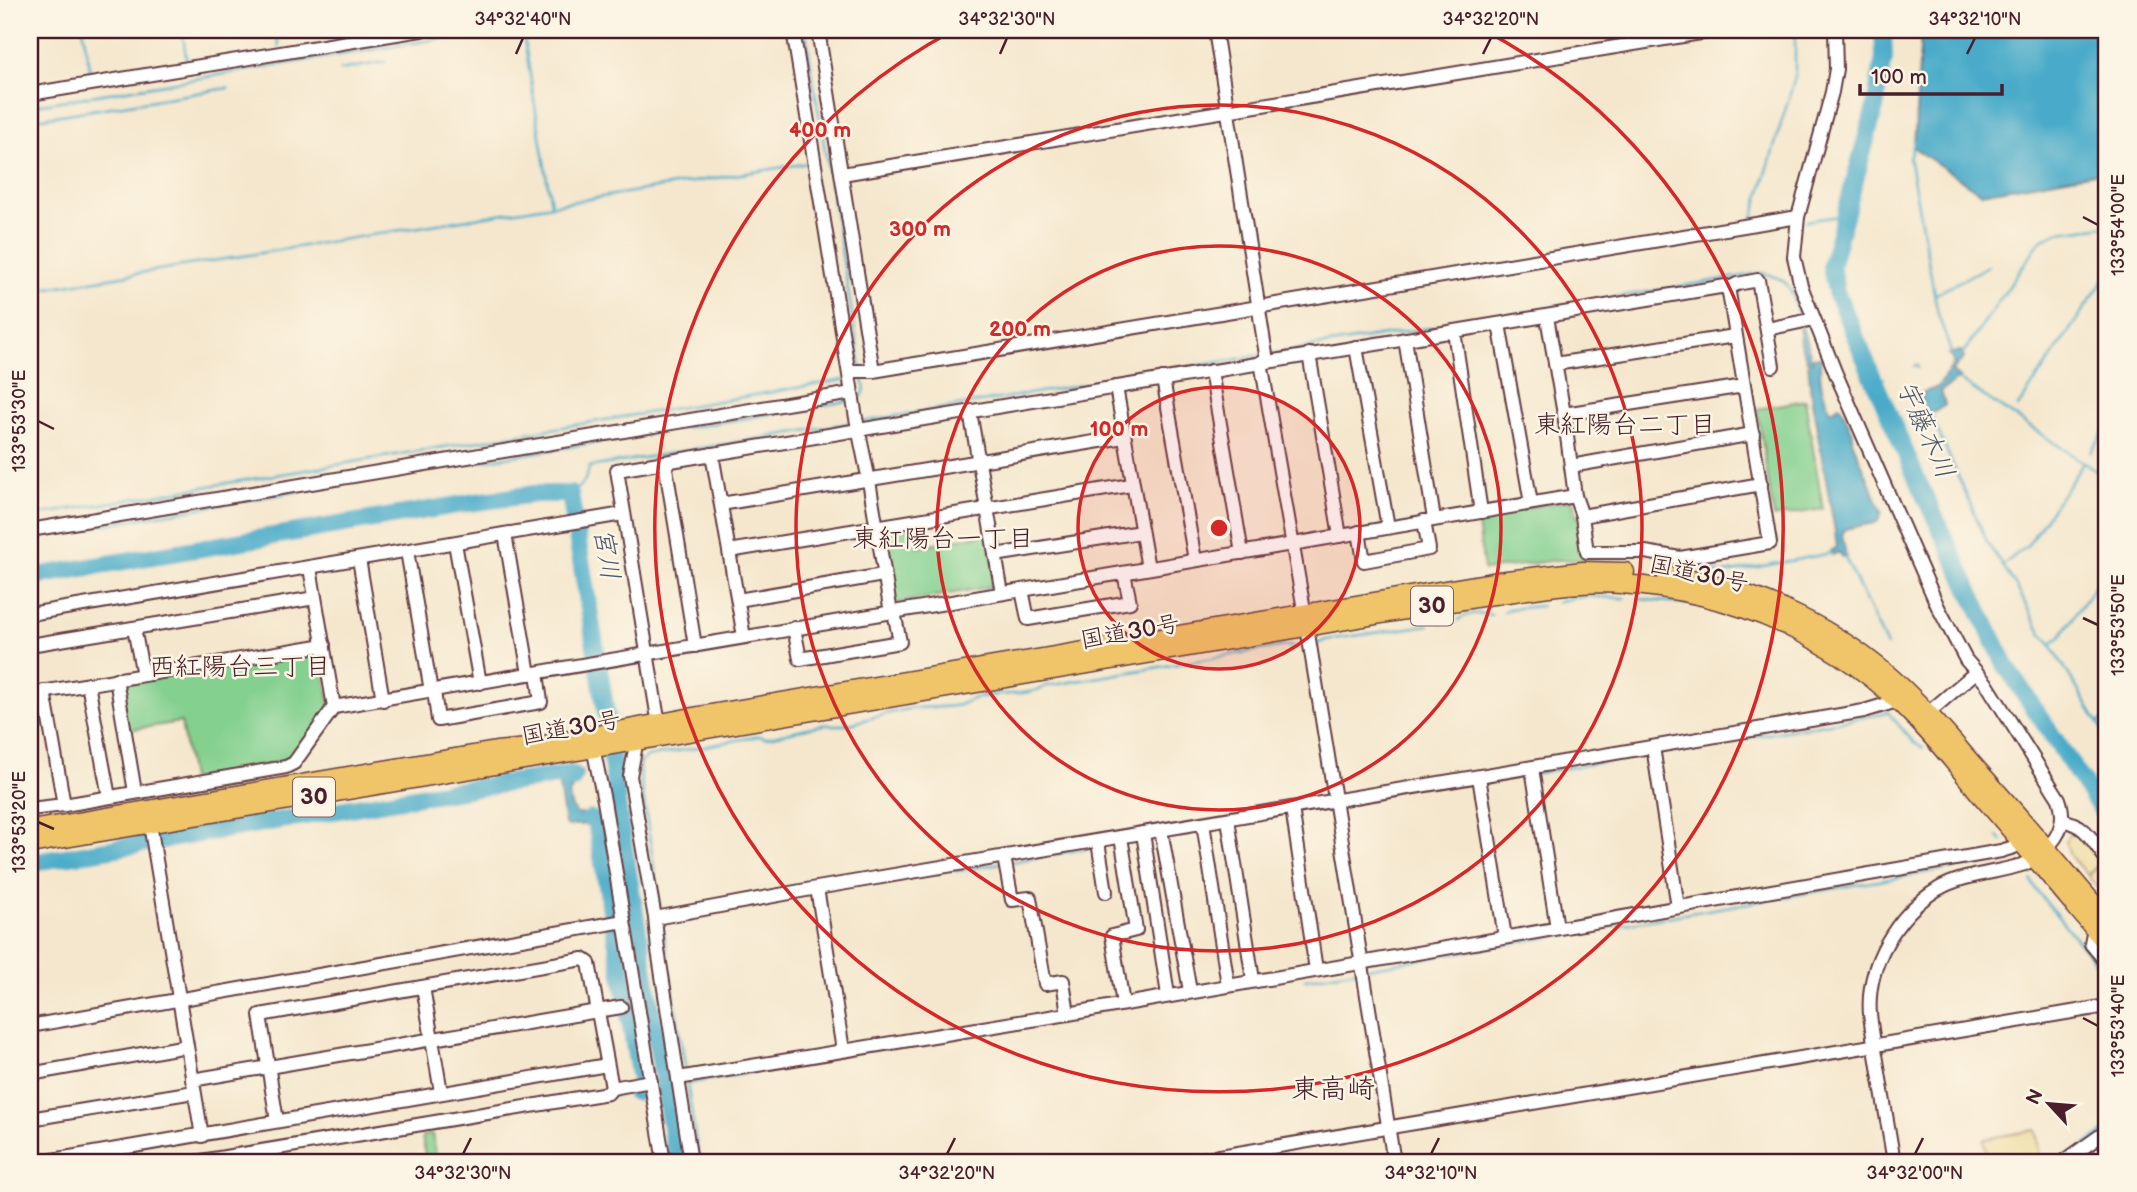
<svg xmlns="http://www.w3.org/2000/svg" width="2137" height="1192" viewBox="0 0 2137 1192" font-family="'Balsamiq Sans','Klee One',sans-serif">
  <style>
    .green { fill: #83d08f; stroke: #66785d; stroke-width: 2 }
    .sand { fill: #eeda9e; stroke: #9c7c64; stroke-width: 2 }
    .water { fill: #4aabc9; stroke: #4a657a; stroke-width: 2 }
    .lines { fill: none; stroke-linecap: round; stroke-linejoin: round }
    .stream { stroke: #4aabc9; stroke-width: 2.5 }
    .river { stroke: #4aabc9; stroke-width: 18 }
    .minor-casing { stroke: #643d43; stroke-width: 16 }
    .highway-casing { stroke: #643d43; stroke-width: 21 }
    .minor { stroke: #fff; stroke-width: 12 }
    .highway { stroke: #f0c469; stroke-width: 18 }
    .ticks { fill: none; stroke: #4a1f2b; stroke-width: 2.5 }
    .ring { fill: none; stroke: #d62828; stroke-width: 3.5 }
    .labels { text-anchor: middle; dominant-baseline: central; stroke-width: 5; stroke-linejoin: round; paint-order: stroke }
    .shield { fill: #fcf5e5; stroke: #7f5f63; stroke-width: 2 }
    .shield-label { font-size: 23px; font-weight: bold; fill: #4a1f2b }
    .street-label { font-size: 24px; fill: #4a1f2b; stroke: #fcf5e5 }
    .neighbourhood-label { font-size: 26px; fill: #4a1f2b; stroke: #fcf5e5 }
    .water-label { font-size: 26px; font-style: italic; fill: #4a576a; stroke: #fcf5e5 }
    .quarter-label { font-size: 28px; fill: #4a1f2b; stroke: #fcf5e5 }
    .centre { fill: #d62828; stroke: #fcf5e5; stroke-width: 3.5 }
    .ring-label { font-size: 21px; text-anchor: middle; font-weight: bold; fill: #d62828; stroke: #fcf5e5; stroke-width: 5; stroke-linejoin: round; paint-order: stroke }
    .neatline { fill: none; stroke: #4a1f2b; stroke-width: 2.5 }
    .ticks-label { font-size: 18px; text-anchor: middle; fill: #4a1f2b }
  </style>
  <rect width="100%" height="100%" fill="#fcf5e5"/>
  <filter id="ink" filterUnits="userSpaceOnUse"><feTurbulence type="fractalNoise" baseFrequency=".0143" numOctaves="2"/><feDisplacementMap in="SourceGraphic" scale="14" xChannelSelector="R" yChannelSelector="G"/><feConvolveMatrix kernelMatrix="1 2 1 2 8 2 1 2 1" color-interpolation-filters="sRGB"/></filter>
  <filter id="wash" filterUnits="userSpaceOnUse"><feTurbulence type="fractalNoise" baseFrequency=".00686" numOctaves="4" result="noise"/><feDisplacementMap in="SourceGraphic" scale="28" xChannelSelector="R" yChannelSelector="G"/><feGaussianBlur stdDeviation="1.57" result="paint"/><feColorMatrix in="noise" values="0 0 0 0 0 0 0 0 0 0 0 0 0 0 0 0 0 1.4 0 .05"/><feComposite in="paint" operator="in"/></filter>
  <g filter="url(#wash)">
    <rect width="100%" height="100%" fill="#f5e7cd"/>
    <!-- green -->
    <g class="green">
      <path d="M1805 400 1823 509 1774 517 1757 409Z"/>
      <path d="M1572 500 1580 524 1584 560H1557L1484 570 1477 516Z"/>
      <path d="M915 525 919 546 988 534 996 581 988 587 898 603 892 599 885 552 890 551H884L882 536 886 530Z"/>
      <path d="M320 649 330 706 293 760 191 779 181 722 127 730 120 683Z"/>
      <path d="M432 1134 437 1162H426L422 1136Z"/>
    </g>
    <!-- sand -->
    <g class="sand">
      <path d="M2073 827 2081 830 2103 861 2087 875 2070 856 2066 841Z"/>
      <path d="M2103 863 2107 867V898L2088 876Z"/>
      <path d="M2036 1130 2040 1158 2019 1162H1988L1984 1139Z"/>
    </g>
    <!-- water -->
    <g class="water">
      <path d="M1921 30H2107V171L1981 193 1914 148Z"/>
      <path d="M1799 327H1802L1812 361 1813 358 1821 357C1818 378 1822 392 1831 412L1839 406 1841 407 1853 433 1852 441 1882 512 1878 521 1874 523 1845 529 1842 535 1846 556 1842 557 1839 552 1832 555 1831 551 1837 547 1835 531 1811 395 1808 362 1802 349Z"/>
      <path d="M1961 351 1964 358 1952 372 1960 378 1941 391 1945 405 1928 416 1920 394 1938 387 1954 363 1949 354Z"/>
      <path d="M580 770 582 772 569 794 571 806 577 814 597 815 602 820 600 827 602 837H596C592 822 580 824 568 826L565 824 559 785 555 773Z"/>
    </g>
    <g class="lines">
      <!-- stream -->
      <g class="stream">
        <path d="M83 30 91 78"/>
        <path d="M182 30 187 63"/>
        <path d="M276 30 279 47"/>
        <path d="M805 30 861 368"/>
        <path d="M1720 35 1752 30"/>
        <path d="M528 37 524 38 551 204"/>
        <path d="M340 70 385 62"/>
        <path d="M30 106 492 30"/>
        <path d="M30 120 228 88"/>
        <path d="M1915 141 1909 157 1938 314 1952 355"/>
        <path d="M1753 218 1795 77V30"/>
        <path d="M1806 221 1845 215"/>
        <path d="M30 291 808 163"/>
        <path d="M1936 294 1988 266"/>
        <path d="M1269 354 1762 273C1792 279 1792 290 1798 317"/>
        <path d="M1961 356 2041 240 2058 232 2107 226"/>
        <path d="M1914 366 1917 365 1918 368"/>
        <path d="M1958 379 2107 478"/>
        <path d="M1875 384 1884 378"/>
        <path d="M858 399C868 394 864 384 862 374"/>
        <path d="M2018 407 2107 275"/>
        <path d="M1930 413 1988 544 2016 586 2042 635 2048 640 2107 738"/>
        <path d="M861 422 1262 355"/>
        <path d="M2091 452 2107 427"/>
        <path d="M354 482 848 401"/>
        <path d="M570 494C580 488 588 479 589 467L851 423"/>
        <path d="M30 516 844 380"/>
        <path d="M30 537 341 484"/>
        <path d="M1843 553 1887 646"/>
        <path d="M2003 565 2027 546 2084 462"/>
        <path d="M1694 568V566L1721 574 1832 553"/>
        <path d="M1640 599 1686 604"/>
        <path d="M1557 603C1575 593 1605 598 1625 598"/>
        <path d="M1504 612 1508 609 1541 606"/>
        <path d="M1458 620C1466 614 1481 612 1491 615"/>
        <path d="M1441 623 1445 622"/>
        <path d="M1317 644 1326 640 1429 625"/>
        <path d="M2051 644 2061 636 2107 568"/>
        <path d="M1887 711 1914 743 1923 748"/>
        <path d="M2098 723 2107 717"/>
        <path d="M1659 753 1887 713"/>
        <path d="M1537 773 1649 754"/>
        <path d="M1496 779 1530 774"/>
        <path d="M606 790 615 789"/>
        <path d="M615 819 632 816"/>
        <path d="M1998 836 2002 841"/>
        <path d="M1011 862 1090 848"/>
        <path d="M956 871 1001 863"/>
        <path d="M2031 880 2036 890 2107 976"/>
        <path d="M661 913 639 769 640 762 647 757 759 736 765 738C785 734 803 728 823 725 834 724 844 727 854 723 875 717 895 710 917 708 931 707 944 708 959 705 966 703 972 698 979 697 1002 692 1026 697 1047 686L1284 646 1297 647"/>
        <path d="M662 920 686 1072"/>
        <path d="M1367 968 1995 861"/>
        <path d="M1305 979 1357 970"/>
        <path d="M687 1082 699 1162"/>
        <path d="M687 1084 829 1059"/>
        <path d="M642 1091 654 1162"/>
        <path d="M612 1096 635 1092"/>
      </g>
      <!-- river -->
      <g class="river">
        <path d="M1883 30 1884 58 1875 107 1831 266 1836 292 1918 482 2006 666 2107 818"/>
        <path d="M30 577 469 503 535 494H570L607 718 619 818 677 1162"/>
        <path d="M591 819 596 822 642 1091 635 1092"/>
        <path d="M30 863 426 795 571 774 574 776 572 780"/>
        <path d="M2075 1162 2107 1139"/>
      </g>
    </g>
  </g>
  <g filter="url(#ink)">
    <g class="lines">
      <!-- minor casing -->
      <g class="minor-casing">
        <g id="minor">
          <path d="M793 30 856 418 869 481 891 613"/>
          <path d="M818 30 873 371"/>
          <path d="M1215 30 1267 361"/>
          <path d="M1835 30 1836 69 1832 92 1798 217 1794 257 1801 286 1836 374 1938 607 1966 660 1986 683 2059 799C2070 830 2050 849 2025 864 1997 873 1964 874 1938 889 1897 914 1866 965 1870 1014 1872 1034 1876 1053 1879 1073 1884 1102 1889 1132 1894 1162"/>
          <path d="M30 94 421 30"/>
          <path d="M842 174 1719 30"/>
          <path d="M1727 289 1737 284 1758 280 1773 366"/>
          <path d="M1499 324 1531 503"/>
          <path d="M1767 329 1814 319"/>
          <path d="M1454 331 1481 512"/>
          <path d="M1405 339 1434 519"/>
          <path d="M1356 347 1388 527"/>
          <path d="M1309 354 1340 536"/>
          <path d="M1261 362 1307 627 1394 1162"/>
          <path d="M1555 364 1735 336"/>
          <path d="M849 371H873L1798 217"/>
          <path d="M1211 371 1242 553"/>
          <path d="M1163 379 1195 560"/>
          <path d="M1116 387 1148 568"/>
          <path d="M970 412 1002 593"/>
          <path d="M1564 414 1744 386"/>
          <path d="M712 454 744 637"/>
          <path d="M665 462 695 646"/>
          <path d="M1571 466 1753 434"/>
          <path d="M721 504 1124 437"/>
          <path d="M1582 516 1761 484"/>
          <path d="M30 530 852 393"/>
          <path d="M1359 532 1364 561 1429 549 1424 521"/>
          <path d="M505 534 529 674"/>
          <path d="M455 543 480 683"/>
          <path d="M407 551 431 691"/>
          <path d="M729 551 1131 485"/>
          <path d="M995 555 1141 532"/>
          <path d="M359 559 383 700"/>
          <path d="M310 568 334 707"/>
          <path d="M1022 590 1028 619 1130 602 1124 573"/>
          <path d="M738 600 883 575"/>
          <path d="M30 614 623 514"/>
          <path d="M134 628 143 675"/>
          <path d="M794 628 800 659 900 642 894 612"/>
          <path d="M30 645 315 598"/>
          <path d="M116 679 135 792"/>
          <path d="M88 684 109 797"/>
          <path d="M44 691 64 805"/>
          <path d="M434 691 438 720 541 702 537 673"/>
          <path d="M30 694 324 645"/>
          <path d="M1928 713 1976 672"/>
          <path d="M660 731 617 470 665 462 1726 286 1729 293 1770 543 1680 558 1645 552H1587L1582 516 1575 496 1564 414 1547 317"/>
          <path d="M632 734 635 750 630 776 655 918 658 950 691 1162"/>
          <path d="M592 742 604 801 664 1162"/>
          <path d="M1653 747 1678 907"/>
          <path d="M1532 768 1557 928"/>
          <path d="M1479 777 1505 937"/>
          <path d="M1292 808 1316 970"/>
          <path d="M30 809 64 805 286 767 294 763 334 707 1575 496"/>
          <path d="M149 818 202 1136"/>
          <path d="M1228 819 1253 980"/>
          <path d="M2063 821C2086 823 2094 844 2107 860"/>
          <path d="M1203 823 1228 985"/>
          <path d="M1161 830 1190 991"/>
          <path d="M1143 833 1168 995"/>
          <path d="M1121 837 1136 930 1112 936 1123 1004"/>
          <path d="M1098 842 1106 892"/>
          <path d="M1004 857 1012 900 1030 898 1045 984 1063 981 1068 1014"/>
          <path d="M817 888 843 1050"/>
          <path d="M655 918 817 888 1864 711 1897 701"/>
          <path d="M2094 929 2091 944 2107 963"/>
          <path d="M423 987 441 1092"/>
          <path d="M30 1026 624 921"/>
          <path d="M30 1074 187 1046"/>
          <path d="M678 1078 1068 1014 2001 851 2014 847 2021 841"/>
          <path d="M192 1080 621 1007"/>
          <path d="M30 1119 194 1092"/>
          <path d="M277 1121 260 1015 583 959 589 963 612 1088 651 1081"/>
          <path d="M30 1126 36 1162"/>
          <path d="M41 1162 607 1065"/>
          <path d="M195 1162 608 1093 612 1088"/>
          <path d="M1185 1162 2107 1006"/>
          <path d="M2063 1162 2107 1131"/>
          <path d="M2088 1162 2107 1149"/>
        </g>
      </g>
      <!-- highway casing -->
      <g class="highway-casing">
        <g id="highway">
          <path d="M1667 576C1748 587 1824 621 1887 674 1922 704 1952 741 1982 775 2025 823 2066 871 2107 920"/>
          <path d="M30 830 496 751 528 748 687 718 1498 581 1583 571 1625 572"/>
          <path d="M30 844 1494 595C1536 589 1579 581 1621 584 1734 591 1841 638 1918 721 1940 744 1960 769 1980 794 2023 843 2065 894 2107 944"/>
        </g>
      </g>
      <!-- minor -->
      <use href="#minor" class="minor"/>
      <!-- highway -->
      <use href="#highway" class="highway"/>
    </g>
  </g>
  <!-- ticks -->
  <path class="ticks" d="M516 54 523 38M1000 54 1007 38M1483 54 1491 38M1967 54 1975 38M2083 217 2098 225M38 421 54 429M2083 618 2098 625M38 822 54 829M2083 1018 2098 1026M463 1154 471 1138M947 1154 955 1138M1431 1154 1439 1138M1915 1154 1923 1138"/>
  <!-- distance rings -->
  <circle cx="1219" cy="528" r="141" fill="#d62828" fill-opacity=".12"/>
  <g class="ring">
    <circle cx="1219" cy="528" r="141"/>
    <circle cx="1219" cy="528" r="282"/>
    <circle cx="1219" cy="528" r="423"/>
    <path d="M1484 30A564 564 0 1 1 954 30"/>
  </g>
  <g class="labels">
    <!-- shield labels -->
    <g class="shield">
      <rect x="1411" y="586.5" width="42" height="39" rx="5"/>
      <rect x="293" y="777.5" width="42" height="39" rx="5"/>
    </g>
    <g class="shield-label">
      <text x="1432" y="606">30</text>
      <text x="314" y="797">30</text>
    </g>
    <!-- street labels -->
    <g class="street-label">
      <text transform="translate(1699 574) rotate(12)">国道30号</text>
      <text transform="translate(1130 632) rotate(-10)">国道30号</text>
      <text transform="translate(571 728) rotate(-10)">国道30号</text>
    </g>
    <!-- neighbourhood labels -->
    <g class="neighbourhood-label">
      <text x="1625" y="425">東紅陽台二丁目</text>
      <text x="943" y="539">東紅陽台一丁目</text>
      <text x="240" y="667">西紅陽台三丁目</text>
    </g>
    <!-- water labels -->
    <g class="water-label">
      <text transform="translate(1925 430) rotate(66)">宇藤木川</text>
      <text transform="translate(606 554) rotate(81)">宮川</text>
    </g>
    <!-- quarter labels -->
    <g class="quarter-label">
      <text x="1333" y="1089">東高崎</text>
    </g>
  </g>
  <circle cx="1219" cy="528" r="10" class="centre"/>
  <g class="ring-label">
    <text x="820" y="137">400 m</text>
    <text x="920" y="236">300 m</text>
    <text x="1020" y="336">200 m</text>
    <text x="1119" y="436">100 m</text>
  </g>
  <!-- margin -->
  <rect width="2137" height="1192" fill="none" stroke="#fcf5e5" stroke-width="77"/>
  <!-- north arrow -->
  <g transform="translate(2049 1104) rotate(296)" stroke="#fcf5e5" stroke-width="5" paint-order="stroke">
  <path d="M0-5L12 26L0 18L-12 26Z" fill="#4a1f2b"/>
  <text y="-10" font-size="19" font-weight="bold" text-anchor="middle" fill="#4a1f2b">N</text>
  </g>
  <!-- scale -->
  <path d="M1860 84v10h142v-10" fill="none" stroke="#4a1f2b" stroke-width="3.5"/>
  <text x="1871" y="84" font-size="21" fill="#4a1f2b" stroke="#fcf5e5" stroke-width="5" paint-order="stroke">100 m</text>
  <rect x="38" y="38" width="2060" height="1116" class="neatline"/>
  <g class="ticks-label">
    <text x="523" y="25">34°32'40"N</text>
    <text x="1007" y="25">34°32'30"N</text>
    <text x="1491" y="25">34°32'20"N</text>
    <text x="1975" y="25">34°32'10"N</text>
    <text transform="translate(2118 225) rotate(-90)" y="6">133°54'00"E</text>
    <text transform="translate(19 421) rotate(-90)" y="6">133°53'30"E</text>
    <text transform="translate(2118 625) rotate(-90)" y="6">133°53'50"E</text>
    <text transform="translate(19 822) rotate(-90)" y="6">133°53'20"E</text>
    <text transform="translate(2118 1026) rotate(-90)" y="6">133°53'40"E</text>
    <text x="463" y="1179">34°32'30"N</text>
    <text x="947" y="1179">34°32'20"N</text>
    <text x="1431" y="1179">34°32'10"N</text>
    <text x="1915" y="1179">34°32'00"N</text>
  </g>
</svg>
